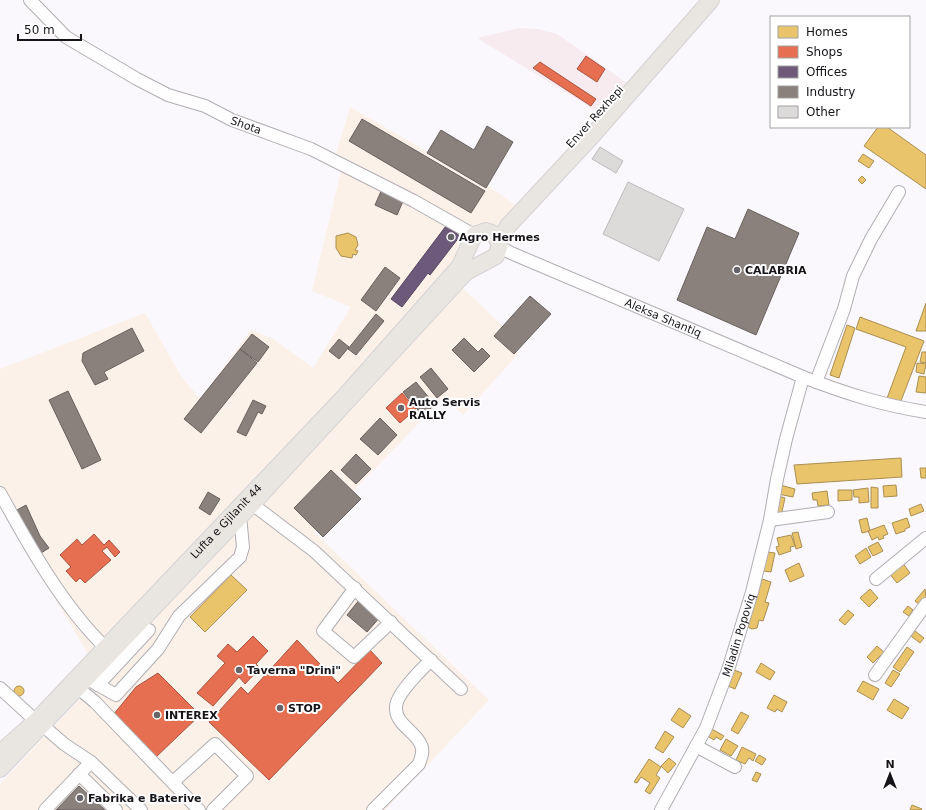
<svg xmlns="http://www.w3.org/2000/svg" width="926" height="810" viewBox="0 0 926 810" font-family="'DejaVu Sans',sans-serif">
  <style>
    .commercial { fill: #f7ebef }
    .industrial { fill: #fcf1e9 }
    .homes { fill: #e9c46a; stroke: #aa8f52 }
    .shops { fill: #e76f51; stroke: #a95440 }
    .offices { fill: #6d597a; stroke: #53445d }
    .industry { fill: #8a817c; stroke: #68605e }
    .building { fill: #dddada; stroke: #bebbbb }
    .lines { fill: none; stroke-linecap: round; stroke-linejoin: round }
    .minor-casing { stroke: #b0aeb2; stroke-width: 14 }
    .major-casing { stroke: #d4d2d5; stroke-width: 18 }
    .minor { stroke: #fefeff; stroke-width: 12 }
    .major { stroke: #e9e5e0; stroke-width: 16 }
    .poi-dot { fill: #666468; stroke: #fff; stroke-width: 1.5 }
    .labels { text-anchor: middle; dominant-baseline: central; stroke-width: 4; stroke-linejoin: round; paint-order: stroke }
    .street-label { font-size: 11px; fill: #171419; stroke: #fff }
    .poi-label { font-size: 11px; font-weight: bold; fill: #171419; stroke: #fff; text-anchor: start }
  </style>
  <rect width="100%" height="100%" fill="#faf8fc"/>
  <!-- commercial -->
  <path class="commercial" d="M519 28 538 29 557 34 630 85 604 116 477 38Z"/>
  <!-- industrial -->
  <path class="industrial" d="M350 107 491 188 517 206 496 226 497 230 487 231 452 278 504 327 500 335 519 353 463 415 444 397 314 532 489 700 385 810H0V784L101 676 0 505V369L145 313 181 376 200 399 251 330 272 338 313 368 351 307 312 291 344 159 336 154Z"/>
  <!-- homes -->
  <g class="homes">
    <path d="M878 127H887L926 155V189L864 146Z"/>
    <path d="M863 154 874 161 869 168 858 161Z"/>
    <path d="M862 176 866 180 862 184 858 180Z"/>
    <path d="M348 233 356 237 358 245 355 250 358 251 356 255 353 254 352 258 341 256 336 248V236Z"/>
    <path d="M926 303V331H916Z"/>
    <path d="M860 317 924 341 899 406 886 401 906 347 856 329Z"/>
    <path d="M847 325 855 328 839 378 830 375Z"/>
    <path d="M922 352H926V363L920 362Z"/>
    <path d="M917 363 926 364 924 374 916 372Z"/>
    <path d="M919 376 926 377V393L916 392Z"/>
    <path d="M901 458 902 477 797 484 794 465Z"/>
    <path d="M920 468H926V478H921Z"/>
    <path d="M780 485 795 489 793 497 778 494Z"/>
    <path d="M896 485 897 496 884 497 883 486Z"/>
    <path d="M871 487 878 488V508H871Z"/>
    <path d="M868 488 869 502 859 503V497H854L853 490Z"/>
    <path d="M838 490H852V500L838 501Z"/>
    <path d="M827 491 829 505 818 506 817 500H813L812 493Z"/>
    <path d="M778 496 785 498 781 516 774 515Z"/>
    <path d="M921 504 924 511 911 516 909 509Z"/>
    <path d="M867 518 870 531 862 533 859 520Z"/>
    <path d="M907 518 910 527 905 529V531L896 534 892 523Z"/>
    <path d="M884 525 888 534 883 536 884 538 879 540 878 537 872 540 868 531Z"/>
    <path d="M798 532 802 547 796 549 792 533Z"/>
    <path d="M791 535 795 546 790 547 791 551 779 555 776 547 779 546 777 538Z"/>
    <path d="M878 542 883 551 873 556 868 547Z"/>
    <path d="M866 548 871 557 860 564 855 556Z"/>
    <path d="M767 552 775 553 771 572 763 571Z"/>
    <path d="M902 562 910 573 897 583 889 573Z"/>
    <path d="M799 563 804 576 790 582 785 570Z"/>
    <path d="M231 575 247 590 205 632 190 617Z"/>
    <path d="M762 579 771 582 765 602 769 603 763 621 759 620 757 628 752 629 748 627Z"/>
    <path d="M870 589 878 598 869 607 860 598Z"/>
    <path d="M925 589 926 598 920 605 915 601Z"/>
    <path d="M908 606 913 610 909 616 903 612Z"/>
    <path d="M848 610 854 615 845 625 839 620Z"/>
    <path d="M915 631 924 638 920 643 911 636Z"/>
    <path d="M877 646 884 652 873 663 867 657Z"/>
    <path d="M907 647 914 652 900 672 893 667Z"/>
    <path d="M761 663 775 672 770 680 756 672Z"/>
    <path d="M734 670 742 673 735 689 728 686Z"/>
    <path d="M893 670 900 674 891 687 885 683Z"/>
    <path d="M863 681 879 689 873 700 857 691Z"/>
    <circle cx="19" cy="691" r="5"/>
    <path d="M774 695 787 702 782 712 777 709 775 712 767 708Z"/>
    <path d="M894 699 909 708 902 719 887 710Z"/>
    <path d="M679 708 691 716 683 728 671 720Z"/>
    <path d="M741 712 749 716 738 734 731 730Z"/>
    <path d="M710 728 724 736 721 740 716 737 714 740 706 735Z"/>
    <path d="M665 731 674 737 663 753 655 748Z"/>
    <path d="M726 739 738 746 731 756 720 750Z"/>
    <path d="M742 747 756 754 753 761 749 758 745 764 736 760Z"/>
    <path d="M759 755 766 759 762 765 755 761Z"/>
    <path d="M669 758 676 764 668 773 661 766Z"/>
    <path d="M649 759 661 767 656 775 660 778 650 794 645 791 650 783 641 777 637 783 634 782Z"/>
    <path d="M756 772 761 774 757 782 752 780Z"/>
    <path d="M912 805 922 809 921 810H910Z"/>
  </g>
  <!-- shops -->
  <g class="shops">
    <path d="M586 56 605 69 597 82 577 69Z"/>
    <path d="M540 62 596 99 591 106 533 68Z"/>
    <path d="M402 393 416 409 400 423 386 408Z"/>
    <path d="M94 534 104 545 109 540 120 552 115 557 107 547 102 551 111 560 85 583 80 578 76 582 66 571 71 567 60 555 77 539 82 545Z"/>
    <path d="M253 636 268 651 256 664 260 668 245 684 239 677 213 706 197 693 225 663 217 656 228 644 237 652Z"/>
    <path d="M297 640 338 683 370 650 382 663 269 780 209 722 241 687 248 694Z"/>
    <path d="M158 673 200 715 155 758 113 715 136 687Z"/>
  </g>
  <!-- offices -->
  <path class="offices" d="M446 226 460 236 430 275 428 273 402 307 391 299Z"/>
  <!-- industry -->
  <g class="industry">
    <path d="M362 119 485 191 471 213 349 141Z"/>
    <path d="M487 126 513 142 486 188 427 153 441 130 474 150Z"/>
    <path d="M382 189 404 199 397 215 375 205Z"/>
    <path d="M748 209 799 233 756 335 677 300 707 227 735 239Z"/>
    <path d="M385 267 400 278 376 311 361 300Z"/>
    <path d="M530 296 551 314 514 354 494 336Z"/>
    <path d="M376 314 384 321 356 355 348 349Z"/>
    <path d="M132 328 144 351 104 372 108 379 95 385 82 361 83 353Z"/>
    <path d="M252 334 269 347 258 362 240 349Z"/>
    <path d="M464 338 478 352 482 348 490 356 474 372 452 350Z"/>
    <path d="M339 339 349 347 339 359 329 351Z"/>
    <path d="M240 349 257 363 201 433 184 419Z"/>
    <path d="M431 368 448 389 437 398 420 377Z"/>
    <path d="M416 382 435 405 422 415 403 392Z"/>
    <path d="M68 391 101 460 82 469 49 400Z"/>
    <path d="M253 400 266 406 262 414 258 412 246 436 237 432Z"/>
    <path d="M380 418 397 435 378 455 360 439Z"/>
    <path d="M356 454 371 469 356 484 341 470Z"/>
    <path d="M331 470 361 499 323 537 294 508Z"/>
    <path d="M208 492 220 499 210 515 199 508Z"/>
    <path d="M26 505 40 536 49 548 41 553 30 538 17 510Z"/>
    <path d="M360 599 381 616 367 632 347 615Z"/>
    <path d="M79 786 105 810H56Z"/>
  </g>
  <!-- building -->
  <g class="building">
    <path d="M600 147 623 161 616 173 592 159Z"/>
    <path d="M628 182 684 209 659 261 603 234Z"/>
  </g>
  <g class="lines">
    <!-- minor casing -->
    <g class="minor-casing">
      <g id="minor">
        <path id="s1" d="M30 0 66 37 137 79 168 95 205 106 232 120 311 149 414 201 474 235"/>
        <path id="s2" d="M500 247 511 253 803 377C845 393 881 405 926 412"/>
        <path d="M816 382 844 309 853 276 871 239 899 192"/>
        <path d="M0 493C28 544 63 607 106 648"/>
        <path d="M252 504 314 551 461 689"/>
        <path d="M770 520 828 512"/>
        <path d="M876 579 926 538"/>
        <path d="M355 588 323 631 354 657 391 622"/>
        <path d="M875 675 926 604"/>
        <path d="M86 678 116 695 158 649 179 616 240 557 243 547 240 516"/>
        <path d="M98 685 149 630"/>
        <path d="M77 687 95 702 199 810"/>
        <path d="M0 688 36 721"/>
        <path d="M41 724 64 744 91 762 141 810"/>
        <path d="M696 746 735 767"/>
        <path d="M79 774 116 810"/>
        <path d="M173 782 215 744 247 776 213 810"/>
        <path d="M45 810 91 762"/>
        <path d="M373 810 419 764C421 758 424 751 421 745 416 731 395 725 396 707 396 694 422 669 431 660"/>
        <path id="s3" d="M661 810 706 728 728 670 752 592 770 520 777 479 786 439 803 377"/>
      </g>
    </g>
    <!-- major casing -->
    <g class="major-casing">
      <g id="major">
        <path d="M499 243 508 226 591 137 711 0"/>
        <path id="s4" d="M0 753 36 721 346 395 460 266 474 235 486 231 494 234 500 244 496 256 466 272 252 504 0 769"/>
      </g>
    </g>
    <!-- minor -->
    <use href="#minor" class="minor"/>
    <!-- major -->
    <use href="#major" class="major"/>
  </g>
  <!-- markers -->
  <g class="poi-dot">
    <circle cx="451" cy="237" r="4"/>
    <circle cx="737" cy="270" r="4"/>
    <circle cx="401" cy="408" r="4"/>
    <circle cx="239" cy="670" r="4"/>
    <circle cx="280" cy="708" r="4"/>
    <circle cx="157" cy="715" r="4"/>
    <circle cx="80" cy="798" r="4"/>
  </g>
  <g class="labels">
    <!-- street labels -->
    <g class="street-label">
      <text transform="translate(595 117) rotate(-48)">Enver Rexhepi</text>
      <text stroke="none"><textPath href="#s1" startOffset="253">Shota</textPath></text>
      <text stroke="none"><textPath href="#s2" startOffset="178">Aleksa Shantiq</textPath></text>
      <text stroke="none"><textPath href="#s4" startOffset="324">Lufta e Gjilanit 44</textPath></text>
      <text stroke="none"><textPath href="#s3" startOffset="192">Miladin Popoviq</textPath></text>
    </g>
    <!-- poi labels -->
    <g class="poi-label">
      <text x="459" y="237">Agro Hermes</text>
      <text x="745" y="270">CALABRIA</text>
      <text x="409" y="402">Auto Servis<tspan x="409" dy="13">RALLY</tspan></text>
      <text x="247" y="670">Taverna "Drini"</text>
      <text x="288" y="708">STOP</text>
      <text x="165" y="715">INTEREX</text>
      <text x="88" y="798">Fabrika e Baterive</text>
    </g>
  </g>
  <!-- legend -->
  <rect x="770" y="16" width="140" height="112" fill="#ffffff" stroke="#a2a1a3"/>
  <rect x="778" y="26" width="20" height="12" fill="#e9c46a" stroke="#a2a1a3"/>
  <text x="806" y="36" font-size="12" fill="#171419">Homes</text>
  <rect x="778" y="46" width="20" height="12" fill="#e76f51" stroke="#a2a1a3"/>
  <text x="806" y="56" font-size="12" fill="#171419">Shops</text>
  <rect x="778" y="66" width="20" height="12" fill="#6d597a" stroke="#a2a1a3"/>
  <text x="806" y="76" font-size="12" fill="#171419">Offices</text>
  <rect x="778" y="86" width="20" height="12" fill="#8a817c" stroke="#a2a1a3"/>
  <text x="806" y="96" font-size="12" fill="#171419">Industry</text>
  <rect x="778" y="106" width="20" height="12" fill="#dddada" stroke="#a2a1a3"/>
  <text x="806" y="116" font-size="12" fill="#171419">Other</text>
  <!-- north arrow -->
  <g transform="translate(890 774)" stroke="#ffffff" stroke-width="3" paint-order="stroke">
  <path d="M0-3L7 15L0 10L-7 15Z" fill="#171419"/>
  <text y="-6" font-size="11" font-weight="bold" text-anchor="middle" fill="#171419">N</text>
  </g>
  <!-- scale -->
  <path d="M18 34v6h63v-6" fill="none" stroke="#171419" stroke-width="2"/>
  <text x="24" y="34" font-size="12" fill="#171419" stroke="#ffffff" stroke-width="3" paint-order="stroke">50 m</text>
</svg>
